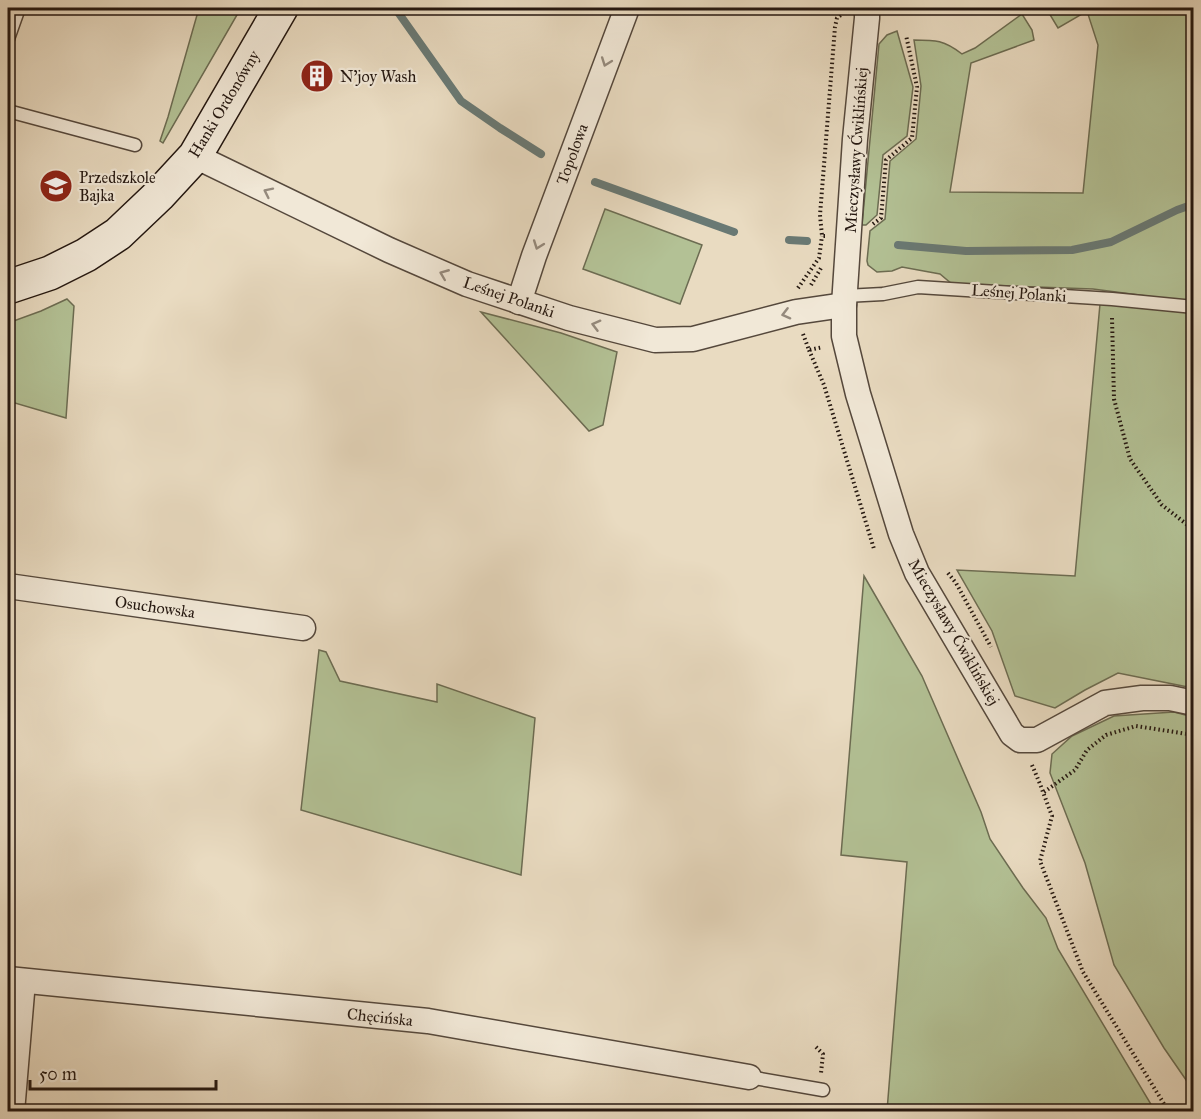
<svg xmlns="http://www.w3.org/2000/svg" width="1201" height="1119" viewBox="0 0 1201 1119" font-family="'IM FELL Great Primer',serif">
  <style>
    .green { fill: #b3c195; stroke: #6c6c52; stroke-width: 1.5 }
    .lines { fill: none; stroke-linecap: round; stroke-linejoin: round }
    .stream { stroke: #697974; stroke-width: 8 }
    .lane-casing { stroke: #55483c; stroke-width: 15 }
    .street-casing { stroke: #55483c; stroke-width: 27 }
    .secondary-casing { stroke: #241710; stroke-width: 36 }
    .path { stroke: #241710; stroke-width: 4; stroke-dasharray: 1.5 3; stroke-linecap: butt }
    .lane { stroke: #f1e8d7; stroke-width: 12 }
    .street { stroke: #f1e8d7; stroke-width: 24 }
    .secondary { stroke: #f1e8d7; stroke-width: 33 }
    .oneway { stroke: #958a7d }
    .labels { text-anchor: middle; dominant-baseline: central; stroke-width: 4.5; stroke-linejoin: round; paint-order: stroke }
    .poi-label { font-size: 16px; fill: #241710; stroke: #f1e8d7; text-anchor: start }
    .street-label { font-size: 16px; fill: #241710; stroke: #f1e8d7 }
  </style>
  <rect width="100%" height="100%" fill="#e9dbc1"/>
  <filter id="stains"><feTurbulence type="fractalNoise" baseFrequency=".00333" numOctaves="4"/><feColorMatrix values="0 0 0 0 .2 0 0 0 0 .09 0 0 0 0 .02 0 0 0 .5 -.17"/></filter>
  <radialGradient id="worn" r=".72"><stop offset=".6" stop-color="#630" stop-opacity="0"/><stop offset="1" stop-color="#630" stop-opacity=".3"/></radialGradient>
  <!-- green -->
  <g class="green">
    <path d="M199 8H241L163 143 160 141 168 117Z"/>
    <path d="M1046 8H1193V302L1093 289 952 284 940 274 902 267 892 271 877 272 868 265 867 261 870 231 885 219 890 161 916 139 921 86 914 40C936 40 944 40 962 54L975 48 1022 14 1032 30 1034 40 971 63 950 192 1083 193 1098 45 1087 11 1058 28Z"/>
    <path d="M897 31 913 87 907 136 883 155 877 215 866 225H862L879 44 887 35Z"/>
    <path d="M605 209 702 245 680 304 583 269Z"/>
    <path d="M67 299 74 306 66 418 8 401V323L41 311Z"/>
    <path d="M1100 304 1157 309 1193 313V688L1118 673 1085 690 1055 708 1015 696 992 631 957 570 1075 576Z"/>
    <path d="M481 312 561 333 617 352 603 425 589 431Z"/>
    <path d="M864 576 922 676 981 812 990 839 1023 888 1046 918 1058 949 1155 1111H887L907 862 841 855Z"/>
    <path d="M319 650 326 652 340 681 437 702V684L535 718 521 875 301 810Z"/>
    <path d="M1174 712 1193 717V1090L1164 1048 1114 965 1085 863 1050 773 1052 754 1072 736 1114 716Z"/>
  </g>
  <g class="lines">
    <!-- stream -->
    <g class="stream">
      <path d="M395 8 461 101 500 128 541 154"/>
      <path d="M595 182 734 232"/>
      <path d="M789 240 807 241"/>
      <path d="M898 245 966 251 1072 250 1111 242 1177 210 1194 204"/>
    </g>
    <!-- lane casing -->
    <g class="lane-casing">
      <g id="lane">
        <path d="M8 39 19 8"/>
        <path d="M8 111 135 145"/>
        <path d="M845 296 883 294 918 287 1112 299 1194 307"/>
        <path d="M749 1077 823 1090"/>
      </g>
    </g>
    <!-- street casing -->
    <g class="street-casing">
      <g id="street">
        <path d="M867 8V18L855 139 844 305V336L858 394 901 534 917 573 1012 734 1020 740H1037L1105 703 1142 698H1170L1194 703"/>
        <path d="M195 156 389 250 467 284 569 318 655 340 693 339 796 312 844 305"/>
        <path d="M519 302 534 256 627 8"/>
        <path d="M8 586 303 628"/>
        <path d="M8 979 428 1021 749 1077"/>
        <path d="M12 1112 23 981"/>
      </g>
    </g>
    <!-- secondary casing -->
    <g class="secondary-casing">
      <path id="secondary" d="M8 287 50 273 86 255 118 234 159 195 195 156 281 8"/>
    </g>
    <!-- path -->
    <g class="path">
      <path d="M932 8H950"/>
      <path d="M873 224 881 218 886 160 912 138 917 87 906 35"/>
      <path d="M825 236H822L820 215 835 27 837 18 842 14"/>
      <path d="M811 285 821 268"/>
      <path d="M798 288 819 258 822 236"/>
      <path d="M1112 318 1114 399 1130 459 1162 505 1194 530"/>
      <path d="M803 334 809 350 823 347"/>
      <path d="M809 350 824 385 874 549"/>
      <path d="M948 573 956 583 991 647"/>
      <path d="M1032 765 1040 784 1052 816 1040 861 1083 972 1169 1112"/>
      <path d="M1044 792 1075 770 1087 750 1106 735 1136 726 1194 735"/>
      <path d="M816 1047 823 1054 821 1073"/>
    </g>
    <!-- lane -->
    <use href="#lane" class="lane"/>
    <!-- street -->
    <use href="#street" class="street"/>
    <!-- secondary -->
    <use href="#secondary" class="secondary"/>
  </g>
  <!-- one-way arrows -->
  <defs><path id="oneway-chevron" d="M-2-3.5L2.5 0L-2 3.5" fill="none" stroke-width="1.6" stroke-linecap="round" stroke-linejoin="round" transform="scale(1.5)"/></defs>
  <g class="oneway">
    <use href="#oneway-chevron" transform="translate(606 62) rotate(110)"/>
    <use href="#oneway-chevron" transform="translate(268 192) rotate(-154)"/>
    <use href="#oneway-chevron" transform="translate(538 245) rotate(110)"/>
    <use href="#oneway-chevron" transform="translate(444 274) rotate(-158)"/>
    <use href="#oneway-chevron" transform="translate(786 314) rotate(166)"/>
    <use href="#oneway-chevron" transform="translate(596 325) rotate(-165)"/>
  </g>
  <!-- icons -->
  <defs>
    <g id="building-disc" transform="scale(1.725)"><circle r="9.5" fill="#8f2418" stroke="#f1e8d7"/><path d="M-4-6H4V6H1V3H-1V6H-4ZM-2.5-4.3h1.7v1.8h-1.7ZM.8-4.3h1.7v1.8H.8ZM-2.5-1h1.7V.8h-1.7ZM.8-1h1.7V.8H.8Z" fill="#fff"/></g>
    <g id="school-disc" transform="scale(1.725)"><circle r="9.5" fill="#8f2418" stroke="#f1e8d7"/><path d="M0-5L7-2L0 1L-7-2ZM-4 1L0 2.5L4 1V4Q0 6-4 4Z" fill="#fff"/></g>
  </defs>
  <g fill-rule="evenodd">
    <use href="#building-disc" x="317" y="76"/>
    <use href="#school-disc" x="56" y="186"/>
  </g>
  <g class="labels">
    <!-- poi labels -->
    <g class="poi-label">
      <text x="340" y="76">N'joy Wash</text>
      <text x="79" y="177">Przedszkole<tspan x="79" dy="18">Bajka</tspan></text>
    </g>
    <!-- street labels -->
    <g class="street-label">
      <text transform="translate(224 104) rotate(-59)">Hanki Ordonówny</text>
      <text transform="translate(856 150) rotate(-86)">Mieczysławy Ćwiklińskiej</text>
      <text transform="translate(572 154) rotate(-70)">Topolowa</text>
      <text transform="translate(1019 293) rotate(4)">Leśnej Polanki</text>
      <text transform="translate(509 297) rotate(19)">Leśnej Polanki</text>
      <text transform="translate(155 607) rotate(8)">Osuchowska</text>
      <text transform="translate(954 632) rotate(60)">Mieczysławy Ćwiklińskiej</text>
      <text transform="translate(380 1017) rotate(6)">Chęcińska</text>
    </g>
  </g>
  <!-- margin -->
  <rect width="1201" height="1119" fill="none" stroke="#e9dbc1" stroke-width="30"/>
  <rect x="9" y="9" width="1183" height="1101" fill="none" stroke="#241710" stroke-width="3"/>
  <rect x="15" y="15" width="1171" height="1089" fill="none" stroke="#241710" stroke-width="1.5"/>
  <!-- scale -->
  <path d="M30 1080v9h186v-9" fill="none" stroke="#241710" stroke-width="3"/>
  <text x="39" y="1080" font-size="18" fill="#241710" stroke="#f1e8d7" stroke-width="4.5" paint-order="stroke">50 m</text>
  <rect width="100%" height="100%" filter="url(#stains)"/>
  <rect width="100%" height="100%" fill="url(#worn)"/>
</svg>
